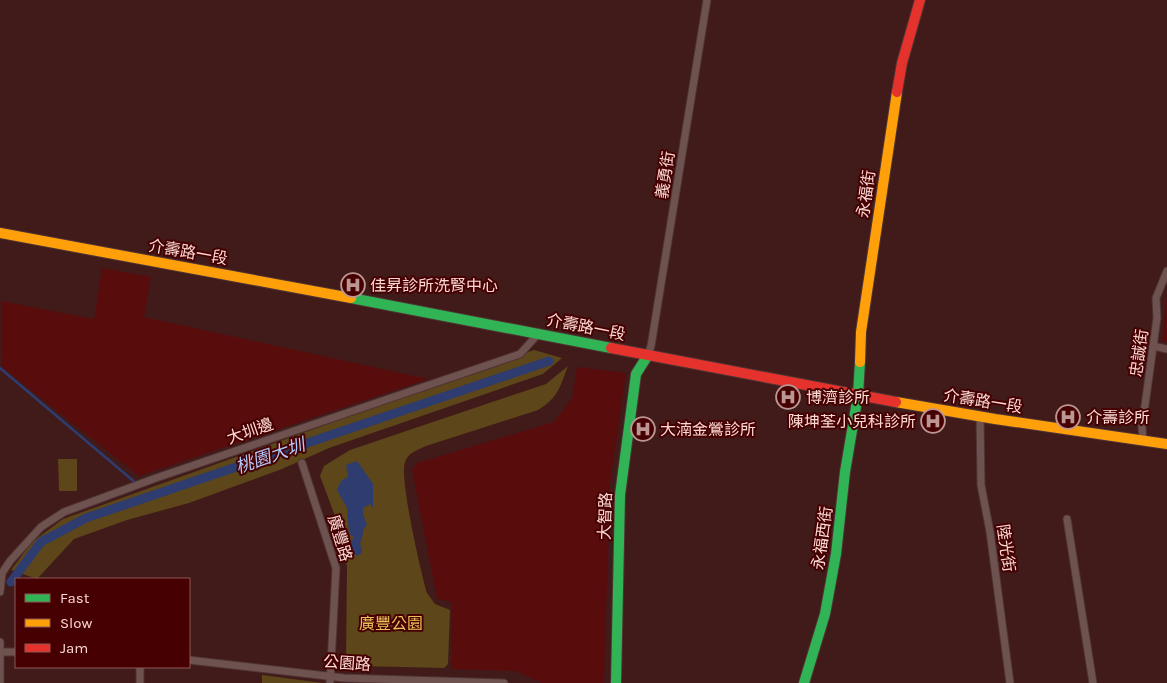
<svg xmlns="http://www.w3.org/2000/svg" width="1167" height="683" viewBox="0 0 1167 683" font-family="Karla,'Noto Sans TC',sans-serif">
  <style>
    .built { fill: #580d0c }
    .green { fill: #5d4619 }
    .water { fill: #2e3c6f }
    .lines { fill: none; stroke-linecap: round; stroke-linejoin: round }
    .stream { stroke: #2e3c6f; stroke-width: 2.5 }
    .canal { stroke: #2e3c6f; stroke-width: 9 }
    .street-casing { stroke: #4f3433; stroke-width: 9 }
    .fast-casing { stroke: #4f3433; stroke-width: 12 }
    .slow-casing { stroke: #4f3433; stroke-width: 12 }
    .jam-casing { stroke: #4f3433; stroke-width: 12 }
    .street { stroke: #6e5250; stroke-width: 7 }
    .fast { stroke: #30b455; stroke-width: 10 }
    .slow { stroke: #ff9f0a; stroke-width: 10 }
    .jam { stroke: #e5322d; stroke-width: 10 }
    .labels { text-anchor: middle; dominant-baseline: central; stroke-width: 4; stroke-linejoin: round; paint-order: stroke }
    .street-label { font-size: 16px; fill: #fdd9d4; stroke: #460001 }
    .poi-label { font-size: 16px; fill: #fdd9d4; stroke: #460001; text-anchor: start }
    .park-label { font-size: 16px; fill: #e9c05a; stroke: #460001 }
    .water-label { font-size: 18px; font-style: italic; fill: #b2c7fb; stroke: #460001 }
  </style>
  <rect width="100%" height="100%" fill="#411a1a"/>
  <!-- built -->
  <g class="built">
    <path d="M102 268 151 277 144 317 428 379 139 476 2 367 1 301 94 319Z"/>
    <path d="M1167 295V342L1162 341Z"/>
    <path d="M577 367 626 373 610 484 604 683H542L515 671 451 669 452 602 437 599 412 470 417 463 554 422 572 399Z"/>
  </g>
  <!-- green -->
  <g class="green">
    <path d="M534 350 562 358 543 374 329 448 282 469 189 503 127 520 74 539 37 579 11 570 32 542 63 519Z"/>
    <path d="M568 366C560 387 558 398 538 410L426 446C417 450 408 453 405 462 399 477 421 573 427 593L435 604 450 610 448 664 444 668 358 666 346 662 347 567 341 532 320 476 324 466 350 450 546 384Z"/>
    <path d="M58 459H77V491H59Z"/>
    <path d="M262 675 323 683H262Z"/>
  </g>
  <!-- water -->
  <path class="water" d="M357 461 373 484V508L370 504 363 508V514L367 525C361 528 364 537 360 543L362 552 358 556 351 553 348 544 354 538 349 533 347 508 337 490 341 481 348 477 346 465Z"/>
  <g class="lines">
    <!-- stream -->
    <g class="stream">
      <path d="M0 368 137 484"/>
      <path d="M148 493 151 496"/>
    </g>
    <!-- canal -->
    <path class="canal" d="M11 582 41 542 86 518 549 361"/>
    <!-- street casing -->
    <g class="street-casing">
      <g id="street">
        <path d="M1153 346 1167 349"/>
        <path d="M648 355 651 346 707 0"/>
        <path d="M980 416 981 485 990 532 1010 683"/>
        <path d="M1143 441 1142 427 1157 318 1156 298 1167 271"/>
        <path d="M302 463 336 568 330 683"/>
        <path d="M1067 519 1093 683"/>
        <path d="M0 592 2 573 10 561 41 527 64 512 156 478 520 354 539 333"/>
        <path d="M0 642V683"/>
        <path d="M0 652H16"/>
        <path d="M189 660 344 678 504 683"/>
        <path d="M140 683V667"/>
      </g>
    </g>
    <!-- fast casing -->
    <g class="fast-casing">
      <g id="fast">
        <path d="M351 298 611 348"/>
        <path d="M616 683 620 495 636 374 648 355"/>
        <path d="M804 683 825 614 836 554 845 472 858 395 860 362"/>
      </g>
    </g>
    <!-- slow casing -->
    <g class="slow-casing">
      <g id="slow">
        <path d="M0 233 351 298"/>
        <path d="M860 362 861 332 897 92"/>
        <path d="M896 402 995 419 1167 444"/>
      </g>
    </g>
    <!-- jam casing -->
    <g class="jam-casing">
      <g id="jam">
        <path d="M897 92 902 63 920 0"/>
        <path d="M611 348 896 402"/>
      </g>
    </g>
    <!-- street -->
    <use href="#street" class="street"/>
    <!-- fast -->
    <use href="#fast" class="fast"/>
    <!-- slow -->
    <use href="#slow" class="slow"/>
    <!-- jam -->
    <use href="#jam" class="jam"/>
  </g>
  <!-- icons -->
  <defs>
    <g id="hospital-ring" transform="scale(1.25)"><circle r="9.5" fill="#460001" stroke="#bb9693" stroke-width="1.5"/><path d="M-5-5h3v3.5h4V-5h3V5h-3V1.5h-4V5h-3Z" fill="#bb9693"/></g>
  </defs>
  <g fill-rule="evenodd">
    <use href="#hospital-ring" x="353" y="285"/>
    <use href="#hospital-ring" x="788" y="397"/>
    <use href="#hospital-ring" x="1068" y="417"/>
    <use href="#hospital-ring" x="933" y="421"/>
    <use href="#hospital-ring" x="643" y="429"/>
  </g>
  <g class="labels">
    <!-- street labels -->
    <g class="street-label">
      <text transform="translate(665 175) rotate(-81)">義勇街</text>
      <text transform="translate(866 194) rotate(-82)">永福街</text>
      <text transform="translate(188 252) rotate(10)">介壽路一段</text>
      <text transform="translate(586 327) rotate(11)">介壽路一段</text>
      <text transform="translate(1139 353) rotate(-82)">忠誠街</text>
      <text transform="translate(983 401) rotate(9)">介壽路一段</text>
      <text transform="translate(250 431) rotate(-19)">大圳邊</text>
      <text transform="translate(605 516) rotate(-88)">大智路</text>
      <text transform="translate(340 538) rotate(73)">廣豐路</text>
      <text transform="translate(822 538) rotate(-82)">永福西街</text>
      <text transform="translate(1006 548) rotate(82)">陸光街</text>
      <text transform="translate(347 663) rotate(4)">公園路</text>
    </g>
    <!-- poi labels -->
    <g class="poi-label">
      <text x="370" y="285">佳昇診所洗腎中心</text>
      <text x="806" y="397">博濟診所</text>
      <text x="1086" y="417">介壽診所</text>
      <text x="916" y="421" text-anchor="end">陳坤荃小兒科診所</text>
      <text x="660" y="429">大湳金鶯診所</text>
    </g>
    <!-- park labels -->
    <g class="park-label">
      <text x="391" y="623">廣豐公園</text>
    </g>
    <!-- water labels -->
    <g class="water-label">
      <text transform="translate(270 456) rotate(-19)">桃園大圳</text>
    </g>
  </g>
  <!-- legend -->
  <rect x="15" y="578" width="175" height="90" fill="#460001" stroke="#8f5755"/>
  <rect x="25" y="594" width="25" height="8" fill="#30b455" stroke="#8f5755"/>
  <text x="60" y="603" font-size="15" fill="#fdd9d4">Fast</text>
  <rect x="25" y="619" width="25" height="8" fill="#ff9f0a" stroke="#8f5755"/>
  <text x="60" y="628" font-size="15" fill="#fdd9d4">Slow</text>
  <rect x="25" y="644" width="25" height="8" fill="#e5322d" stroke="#8f5755"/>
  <text x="60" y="653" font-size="15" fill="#fdd9d4">Jam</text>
</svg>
